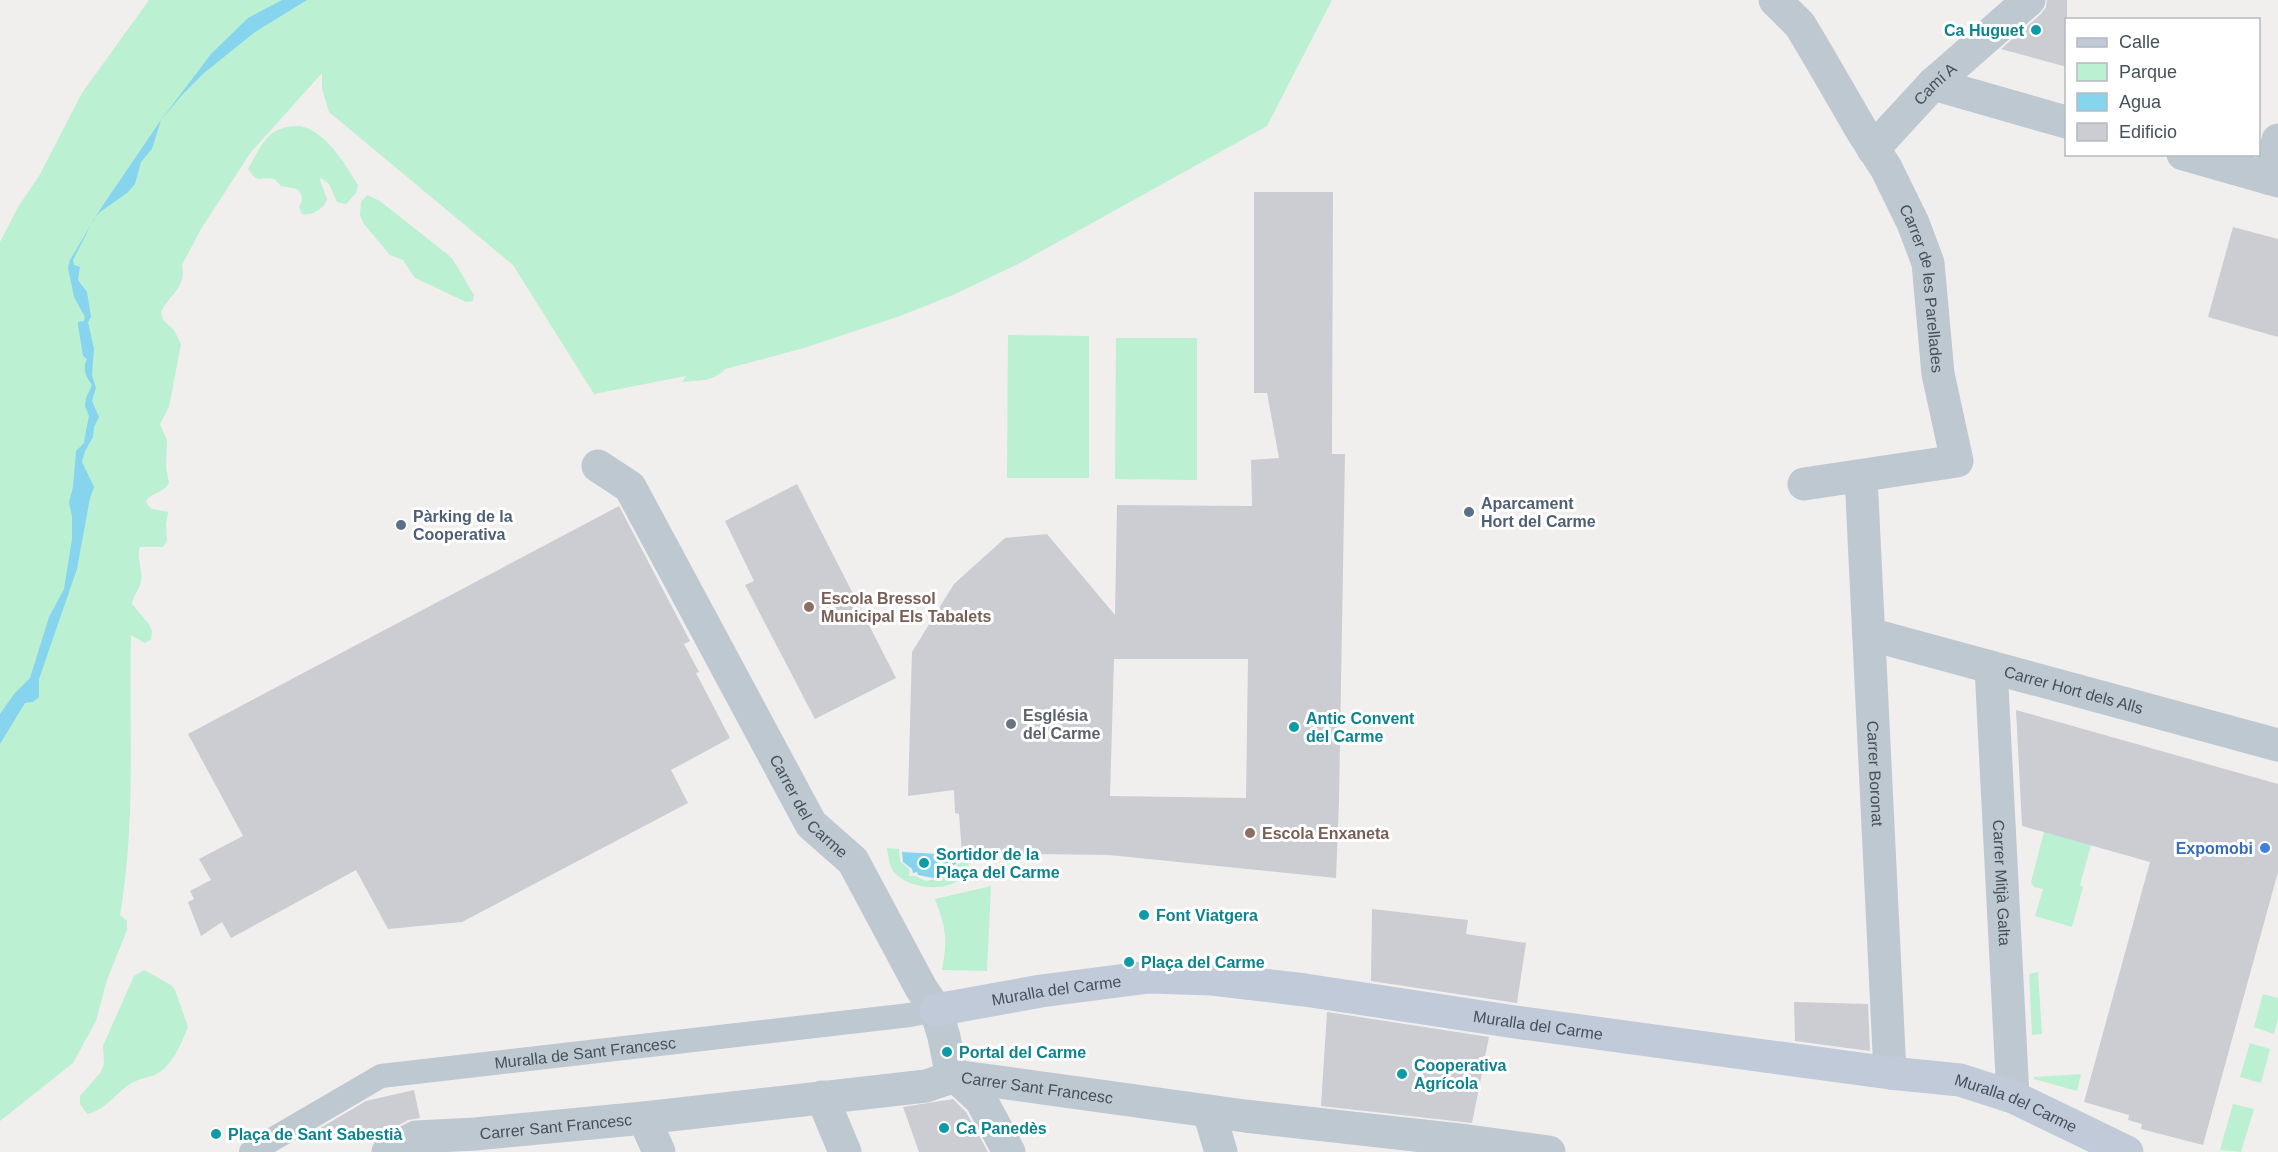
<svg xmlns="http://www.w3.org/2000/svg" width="2278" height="1152" viewBox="0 0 2278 1152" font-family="Arial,sans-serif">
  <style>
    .green { fill: #bbf0d2 }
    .water { fill: #87d4ee }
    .building { fill: #cbcdd3; fill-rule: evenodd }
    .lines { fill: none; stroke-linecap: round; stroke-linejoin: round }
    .service { stroke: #bec8d1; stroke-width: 24 }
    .pedestrian { stroke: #bec8d1; stroke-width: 33 }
    .minor { stroke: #bec8d1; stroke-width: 33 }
    .secondary { stroke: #c0cad8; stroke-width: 33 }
    .culture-dot { fill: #0f9aa8; stroke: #fff; stroke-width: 2 }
    .service-dot { fill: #5c6f8a; stroke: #fff; stroke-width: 2 }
    .education-dot { fill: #8d6e63; stroke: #fff; stroke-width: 2 }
    .worship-dot { fill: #6b7280; stroke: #fff; stroke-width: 2 }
    .shop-dot { fill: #3f7fe0; stroke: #fff; stroke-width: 2 }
    .labels { text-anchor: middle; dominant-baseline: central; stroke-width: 6; stroke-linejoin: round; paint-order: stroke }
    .culture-label { font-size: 16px; font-weight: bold; fill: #0d838f; stroke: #fff; text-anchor: start }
    .street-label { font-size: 16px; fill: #46505c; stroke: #fff }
    .service-label { font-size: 16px; font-weight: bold; fill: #4e5e75; stroke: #fff; text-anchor: start }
    .education-label { font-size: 16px; font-weight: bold; fill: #785e54; stroke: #fff; text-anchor: start }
    .worship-label { font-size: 16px; font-weight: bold; fill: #5b616d; stroke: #fff; text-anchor: start }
    .shop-label { font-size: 16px; font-weight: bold; fill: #366cbe; stroke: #fff; text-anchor: end }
  </style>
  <rect width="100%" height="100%" fill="#f1eeee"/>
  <!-- green -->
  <g class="green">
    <path d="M149 0H1332L1267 126 1020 263 953 295 900 316 804 348 725 369C714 382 698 380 682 382L686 376 594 394 513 265 329 112 322 89V73L251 152 201 229 182 265C187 287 170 294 161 312L163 320 174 330 181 344 169 407 160 424 167 440 166 467 169 483C164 493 152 492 146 501 149 512 159 509 168 512L166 524 167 541 163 547H140C136 558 143 569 141 581 140 589 133 595 132 604L149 624 152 631 151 639 145 643 131 635C129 729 136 822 120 915L127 921V930L107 980 96 1021 73 1063 0 1121V242L18 207 39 176 82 93Z"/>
    <path d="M300 126C326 131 345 164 358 185L356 193 346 204 337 202 329 184 321 178 320 180 327 199C324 209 312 216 302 214L299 207C303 201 303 194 297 189L281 186 274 179C261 176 258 185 248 169 263 143 267 126 300 126Z"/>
    <path d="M367 195 380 201 452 258 474 295 473 301 466 302 415 278 403 260 390 255 364 224 360 215 361 202Z"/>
    <path d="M1008 335 1089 336V478H1007Z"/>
    <path d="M1116 338H1197V480L1115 479Z"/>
    <path d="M2044 832 2091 845 2080 885 2083 887 2072 927 2035 916 2043 889 2034 887 2031 882Z"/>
    <path d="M887 848 899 849 900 861 910 870 909 876H915L926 881 949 876V870L958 864 962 853H971C970 859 969 867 966 872 953 895 908 890 893 871 889 864 888 855 887 848Z"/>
    <path d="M991 886 987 971 942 970C948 938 946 929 935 899Z"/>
    <path d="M144 970 171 985 175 990 188 1027C181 1045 171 1069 152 1076 142 1079 134 1080 126 1087 114 1096 103 1111 87 1114L80 1104V1096L101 1072 104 1063 103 1046 134 976Z"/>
    <path d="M2038 972 2042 1034 2032 1035 2029 974Z"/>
    <path d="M2263 994 2278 998V1019L2274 1034 2254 1027Z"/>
    <path d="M2250 1043 2270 1049 2261 1083 2240 1077Z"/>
    <path d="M2081 1074 2077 1091 2034 1079V1077Z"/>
    <path d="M2233 1104 2254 1109 2241 1152 2220 1150Z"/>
  </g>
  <!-- water -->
  <g class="water">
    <path d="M282 0H307L255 32 204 73 182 95 161 120 152 149 141 162 135 184 127 193 100 212 94 219 73 260 74 265 80 267 78 280 87 292 91 317 88 322 94 349 92 375 96 388 92 401 99 417 94 427 93 437 85 451 82 462 94 487 90 498 77 569 39 679V697L33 702 25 703 0 744V714L14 694 30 678 49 617 64 589 72 539V517L69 502 73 487 76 451 84 443 85 436 89 416 85 406 86 398 92 385C86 377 82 369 87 359L83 356 78 325V322L84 321 85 317 74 297 68 268 70 260 101 208 161 120 211 54 248 18Z"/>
    <path d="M902 852 957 855H958L956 864 947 868 946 873 933 878 918 875 917 872 913 873 912 869 903 862Z"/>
  </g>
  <!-- building -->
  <g class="building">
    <path d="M2047 0H2067V67L2001 49 2041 14 2046 7Z"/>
    <path d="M1254 192H1333L1332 454H1345L1339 801 1336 878 1109 855 962 853 959 814 955 813 954 790 908 796 912 652 954 584 1005 538 1047 534 1115 615 1117 505 1252 506 1251 460 1279 458 1267 393H1254ZM1114 659H1248L1246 798 1110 796Z"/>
    <path d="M2233 227 2278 239V337L2208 317Z"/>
    <path d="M797 484 896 678 815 719 745 585 754 581 725 521Z"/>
    <path d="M619 506 690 641 684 644 699 672 696 673 730 738 671 770 688 803 462 922 388 929 356 870 231 938 222 922 201 936 188 902 194 899 190 891 211 880 199 859 243 836 188 734Z"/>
    <path d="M2016 710 2278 784V872L2203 1145 2141 1129 2142 1124 2128 1120 2129 1115 2084 1102 2150 862 2022 826Z"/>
    <path d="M1372 909 1468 920 1466 934 1526 943 1517 1003 1371 981Z"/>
    <path d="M1794 1002 1868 1004 1870 1051 1795 1041Z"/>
    <path d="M1327 1012 1489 1037 1472 1123 1321 1106Z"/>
    <path d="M414 1090 420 1118 408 1120 395 1127 313 1139 312 1133 366 1101Z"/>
    <path d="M953 1099 966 1112 988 1152H919L903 1107Z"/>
  </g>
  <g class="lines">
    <!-- service -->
    <path class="service" id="s1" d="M251 1152 381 1076 910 1015 936 1010"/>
    <!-- pedestrian -->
    <path class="pedestrian" id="s2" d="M1991 667 2013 1097"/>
    <!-- minor -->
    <g class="minor">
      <path id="s3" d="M1775 0 1800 25 1815 50 1862 131 1886 168 1913 223 1928 263 1938 374 1957 461 1804 484"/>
      <path d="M1933 84 2066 122"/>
      <path id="s4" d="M1873 149 1933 84 2029 0"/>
      <path d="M2183 154 2278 181"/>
      <path d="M2268 178 2278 140"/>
      <path id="s5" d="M598 466 630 487 811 824 853 861 921 988 936 1010 944 1037 950 1067 955 1076 981 1100 1009 1152"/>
      <path id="s6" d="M1861 476 1890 1073"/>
      <path id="s7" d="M1869 634 2278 745"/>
      <path d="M822 1097 845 1152"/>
      <path d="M1209 1112 1221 1152"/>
      <path d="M644 1118 659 1152"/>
      <path id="s8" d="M388 1152 416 1137 475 1134 644 1118 926 1086 955 1076 1245 1116 1468 1141 1549 1152"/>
    </g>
    <!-- secondary -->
    <path class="secondary" id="s9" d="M936 1010 1041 991 1149 977 1212 979 1305 990 1515 1022 1890 1073 1960 1080 2013 1097 2127 1152"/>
  </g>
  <!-- markers -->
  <g class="culture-dot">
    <circle cx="2036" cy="30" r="6"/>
    <circle cx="1294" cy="727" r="6"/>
    <circle cx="924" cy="863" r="6"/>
    <circle cx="1144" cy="915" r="6"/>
    <circle cx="1129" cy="962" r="6"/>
    <circle cx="947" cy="1052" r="6"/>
    <circle cx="1402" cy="1074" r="6"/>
    <circle cx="944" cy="1128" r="6"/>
    <circle cx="216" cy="1134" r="6"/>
  </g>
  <g class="service-dot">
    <circle cx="1469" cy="512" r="6"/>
    <circle cx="401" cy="525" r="6"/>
  </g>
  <g class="education-dot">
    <circle cx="809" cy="607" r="6"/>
    <circle cx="1250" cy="833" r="6"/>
  </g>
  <circle class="worship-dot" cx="1011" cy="724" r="6"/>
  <circle class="shop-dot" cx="2265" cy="848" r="6"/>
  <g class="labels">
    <!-- culture labels -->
    <g class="culture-label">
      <text x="2024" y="30" text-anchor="end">Ca Huguet</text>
      <text x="1306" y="718">Antic Convent<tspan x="1306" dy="18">del Carme</tspan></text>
      <text x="936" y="854">Sortidor de la<tspan x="936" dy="18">Plaça del Carme</tspan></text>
      <text x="1156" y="915">Font Viatgera</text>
      <text x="1141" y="962">Plaça del Carme</text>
      <text x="959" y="1052">Portal del Carme</text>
      <text x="1414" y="1065">Cooperativa<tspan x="1414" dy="18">Agrícola</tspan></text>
      <text x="956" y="1128">Ca Panedès</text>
      <text x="228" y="1134">Plaça de Sant Sabestià</text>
    </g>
    <!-- street labels -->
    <g class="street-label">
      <text stroke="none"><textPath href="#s4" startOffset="90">Camí A</textPath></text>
      <text stroke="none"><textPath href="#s3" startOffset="330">Carrer de les Parellades</textPath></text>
      <text stroke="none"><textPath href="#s7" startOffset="212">Carrer Hort dels Alls</textPath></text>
      <text stroke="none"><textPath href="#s6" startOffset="298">Carrer Boronat</textPath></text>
      <text stroke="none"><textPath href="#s5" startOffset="405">Carrer del Carme</textPath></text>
      <text stroke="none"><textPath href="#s2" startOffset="216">Carrer Mitjà Galta</textPath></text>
      <text stroke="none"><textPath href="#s9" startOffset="122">Muralla del Carme</textPath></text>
      <text stroke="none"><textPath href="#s9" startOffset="608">Muralla del Carme</textPath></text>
      <text stroke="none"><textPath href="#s1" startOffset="356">Muralla de Sant Francesc</textPath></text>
      <text stroke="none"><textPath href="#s8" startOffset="658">Carrer Sant Francesc</textPath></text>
      <text stroke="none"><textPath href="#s9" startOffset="1094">Muralla del Carme</textPath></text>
      <text stroke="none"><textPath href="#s8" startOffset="172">Carrer Sant Francesc</textPath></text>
    </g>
    <!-- service labels -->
    <g class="service-label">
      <text x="1481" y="503">Aparcament<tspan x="1481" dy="18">Hort del Carme</tspan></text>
      <text x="413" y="516">Pàrking de la<tspan x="413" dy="18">Cooperativa</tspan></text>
    </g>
    <!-- education labels -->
    <g class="education-label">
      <text x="821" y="598">Escola Bressol<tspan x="821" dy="18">Municipal Els Tabalets</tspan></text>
      <text x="1262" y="833">Escola Enxaneta</text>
    </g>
    <!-- worship labels -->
    <g class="worship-label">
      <text x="1023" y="715">Església<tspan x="1023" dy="18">del Carme</tspan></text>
    </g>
    <!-- shop labels -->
    <g class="shop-label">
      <text x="2253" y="848">Expomobi</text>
    </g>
  </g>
  <!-- legend -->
  <rect x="2065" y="18" width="195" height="138" fill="#ffffff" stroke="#b5b9be" stroke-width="1.5"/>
  <rect x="2077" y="38" width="30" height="9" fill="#c0cad8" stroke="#b5b9be" stroke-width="1.5"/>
  <text x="2119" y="48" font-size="18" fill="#46505c">Calle</text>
  <rect x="2077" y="63" width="30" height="18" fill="#bbf0d2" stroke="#b5b9be" stroke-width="1.5"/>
  <text x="2119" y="78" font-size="18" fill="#46505c">Parque</text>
  <rect x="2077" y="93" width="30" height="18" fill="#87d4ee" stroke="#b5b9be" stroke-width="1.5"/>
  <text x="2119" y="108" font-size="18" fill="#46505c">Agua</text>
  <rect x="2077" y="123" width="30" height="18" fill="#cbcdd3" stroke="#b5b9be" stroke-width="1.5"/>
  <text x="2119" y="138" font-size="18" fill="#46505c">Edificio</text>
</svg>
